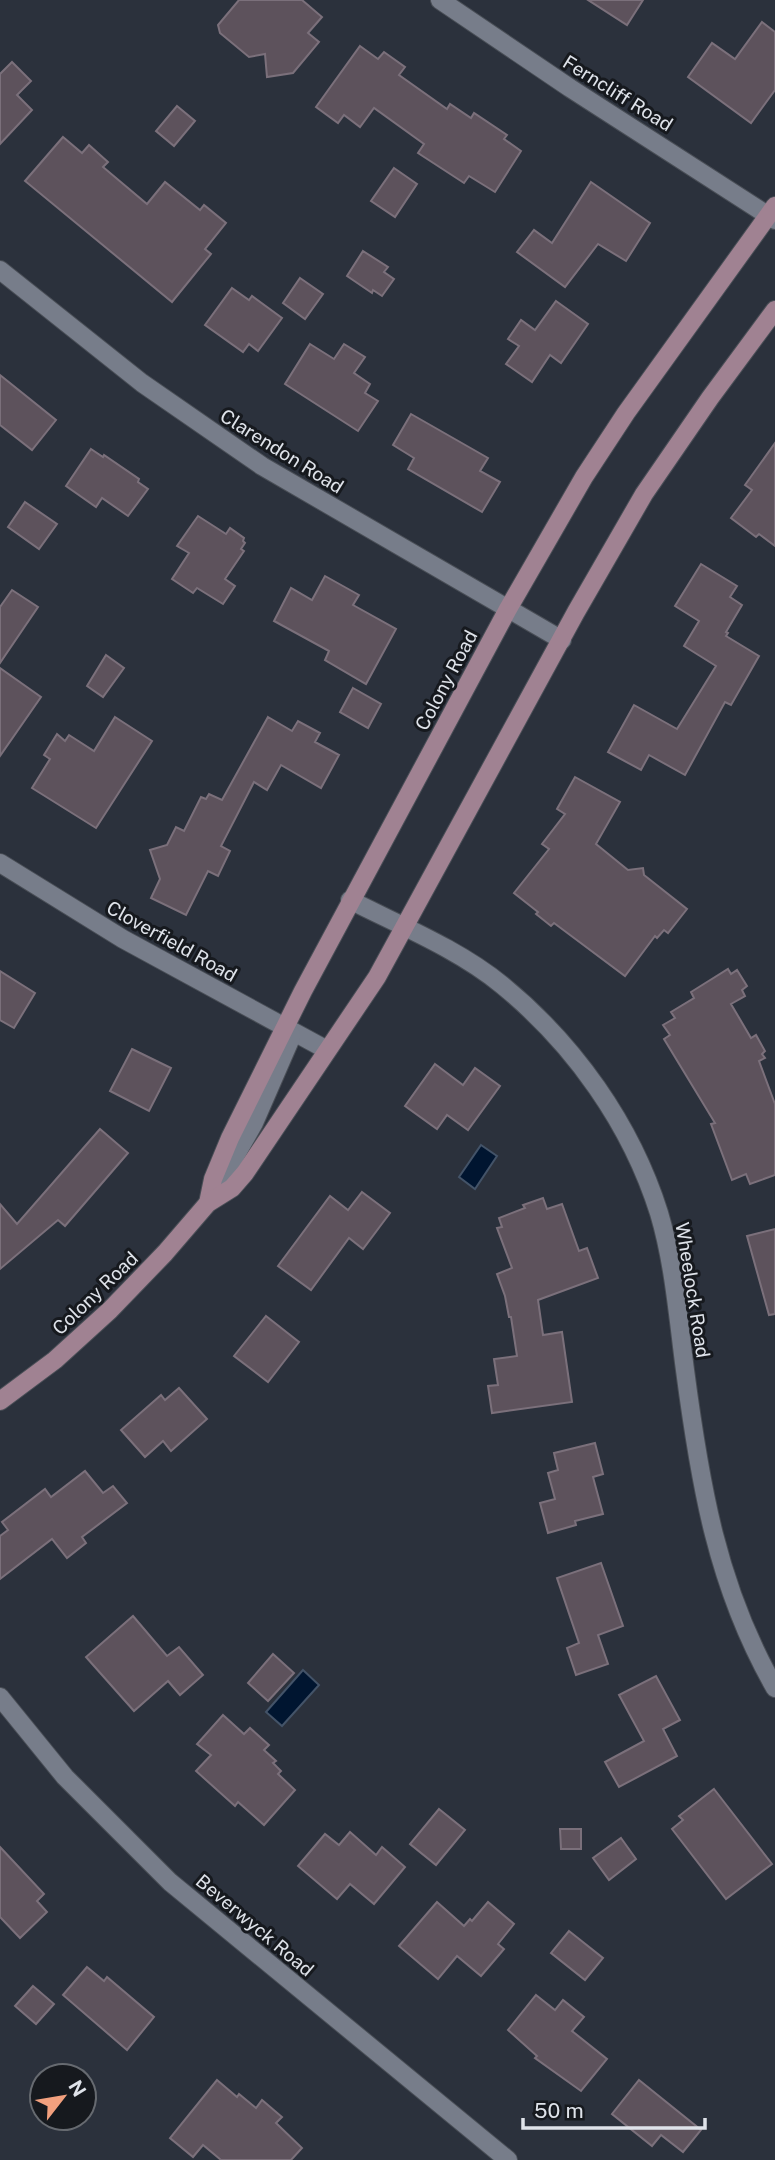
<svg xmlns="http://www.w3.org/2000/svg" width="775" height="2160" viewBox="0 0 775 2160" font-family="'Public Sans',sans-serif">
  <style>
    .water { fill: #001530; stroke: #435368; stroke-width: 2 }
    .building { fill: #5d525c; stroke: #7b707b; stroke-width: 2 }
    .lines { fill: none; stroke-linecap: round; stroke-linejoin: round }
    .street-casing { stroke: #494e56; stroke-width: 20 }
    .secondary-casing { stroke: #494e56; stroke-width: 20 }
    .street { stroke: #777d8a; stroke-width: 18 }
    .secondary { stroke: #a08292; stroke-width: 18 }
    .labels { text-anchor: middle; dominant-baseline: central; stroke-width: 6; stroke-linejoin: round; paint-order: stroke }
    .street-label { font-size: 19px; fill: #dfe3ea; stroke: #16191e }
  </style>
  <rect width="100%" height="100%" fill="#2b313c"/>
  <!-- water -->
  <g class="water">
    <path d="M481 1145 497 1156 475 1189 459 1177Z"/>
    <path d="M303 1670 319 1685 282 1726 266 1712Z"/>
  </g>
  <!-- building -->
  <g class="building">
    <path d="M239 0H302L322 17 308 33 319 42 293 73 267 77 265 54 249 57 220 33 218 25Z"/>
    <path d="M588 0H643L627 25Z"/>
    <path d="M762 22 775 32V90L751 123 688 77 712 43 735 59Z"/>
    <path d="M360 46 378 59 384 52 405 67 399 75 447 109 450 104 471 118 474 113 507 135 504 139 521 151 495 192 469 176 464 183 418 153 424 144 374 108 360 127 344 115 338 123 316 107Z"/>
    <path d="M12 62 31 81 17 95 32 110 0 144V74Z"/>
    <path d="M177 106 195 121 174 146 156 131Z"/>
    <path d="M63 137 82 153 89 145 108 162 103 167 147 204 165 182 200 210 204 205 226 223 205 249 211 254 172 302 25 181Z"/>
    <path d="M394 168 417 184 395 217 371 201Z"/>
    <path d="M591 182 650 223 626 261 598 244 565 287 517 252 534 230 552 243Z"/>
    <path d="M363 251 388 267 384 272 394 279 382 296 373 290 372 293 347 276Z"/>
    <path d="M300 278 323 294 305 319 283 303Z"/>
    <path d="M232 288 249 300 252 296 282 318 258 351 249 344 243 352 205 325Z"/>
    <path d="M556 301 588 324 561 363 550 355 532 382 506 364 519 346 508 339 521 320 535 330Z"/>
    <path d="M310 344 334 359 344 344 365 357 354 373 370 384 365 393 378 401 358 431 285 384Z"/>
    <path d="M0 375 56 420 32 450 0 425Z"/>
    <path d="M411 414 488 458 480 471 500 482 482 512 408 469 414 458 393 445Z"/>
    <path d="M775 443V546L759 534 756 537 731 518 752 490 745 485Z"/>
    <path d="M91 449 103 457 104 455 139 479 138 482 148 489 128 516 102 498 96 507 66 486Z"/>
    <path d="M25 502 57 524 39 549 8 527Z"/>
    <path d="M198 516 226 534 230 528 244 538 243 541 245 543 241 549 244 551 225 579 235 586 223 604 197 588 193 593 172 579 189 553 177 546Z"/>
    <path d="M701 564 737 586 730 597 742 605 726 632 728 633 726 636 759 656 731 705 725 702 685 775 649 755 641 770 608 752 634 705 677 729 716 666 684 646 699 621 675 606Z"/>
    <path d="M325 576 359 595 353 605 396 629 366 684 325 660 329 651 274 621 291 588 312 600Z"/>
    <path d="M12 590 38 607 0 663V607Z"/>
    <path d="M106 655 124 668 103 697 87 686Z"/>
    <path d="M0 668 41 697 0 756Z"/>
    <path d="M353 688 381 704 368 728 340 712Z"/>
    <path d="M115 717 152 741 96 828 32 788 50 759 44 755 57 734 65 741 69 735 94 751Z"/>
    <path d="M268 717 292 731 298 721 320 733 315 742 339 755 321 788 281 765 267 790 254 782 221 846 230 851 218 876 208 871 186 915 151 898 160 879 150 850 167 845 176 827 184 831 201 797 206 799 209 794 222 800Z"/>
    <path d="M575 777 620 802 596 844 628 870 643 868 644 875 687 909 668 933 664 930 657 938 655 936 625 976 554 923 551 926 536 914 538 912 514 893 549 849 542 844 565 814 557 809Z"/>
    <path d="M728 969 731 974 737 970 747 986 742 990 745 996 731 1004 751 1038 756 1035 765 1051 762 1054 765 1058 759 1061 775 1104V1175L750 1184 746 1174 732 1180 711 1124 715 1123 664 1039 670 1035 663 1025 675 1018 671 1012 694 998 691 992Z"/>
    <path d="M0 971 35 993 14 1028 0 1020Z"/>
    <path d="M132 1049 171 1068 149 1111 110 1091Z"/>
    <path d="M435 1064 463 1085 475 1068 500 1086 468 1130 447 1115 437 1129 405 1106Z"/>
    <path d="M100 1129 128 1153 65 1226 58 1220 0 1269V1204L17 1224Z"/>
    <path d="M362 1192 390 1213 363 1249 349 1238 311 1290 278 1266 330 1196 348 1210Z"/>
    <path d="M543 1198 547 1209 562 1204 579 1251 587 1248 598 1278 538 1300 543 1335 562 1332 572 1402 492 1413 488 1386 498 1385 494 1359 517 1356 511 1317H509L505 1296 497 1274 512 1268 497 1228 502 1227 499 1218 525 1208 523 1205Z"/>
    <path d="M775 1229V1314L769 1315 747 1236Z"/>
    <path d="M266 1316 299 1342 268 1382 234 1356Z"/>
    <path d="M179 1388 207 1419 171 1451 163 1441 145 1457 121 1430 161 1395 165 1400Z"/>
    <path d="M595 1443 603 1474 593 1477 603 1514 575 1521 576 1525 548 1533 540 1503 555 1499 548 1473 558 1470 554 1453Z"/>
    <path d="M85 1471 103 1493 113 1486 127 1503 82 1537 86 1543 67 1558 52 1539 0 1579V1536L8 1530 2 1522 45 1489 51 1497Z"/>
    <path d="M601 1563 623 1626 598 1635 608 1664 576 1675 567 1648 579 1643 557 1578Z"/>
    <path d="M133 1616 167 1656 179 1647 203 1675 180 1695 168 1681 134 1711 86 1657Z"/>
    <path d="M273 1654 294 1673 268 1701 248 1683Z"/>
    <path d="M656 1676 680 1720 663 1729 677 1756 619 1787 605 1762 644 1741 619 1695Z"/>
    <path d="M223 1715 244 1734 250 1728 269 1745 264 1750 276 1761 273 1763 281 1771 278 1774 295 1790 264 1825 238 1802 235 1806 196 1771 211 1755 197 1744Z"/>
    <path d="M714 1789 772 1864 726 1899 672 1829 683 1820 679 1816Z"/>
    <path d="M439 1809 465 1830 436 1865 410 1844Z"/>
    <path d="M560 1829H581V1849H561Z"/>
    <path d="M350 1832 376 1855 382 1847 405 1867 374 1904 350 1884 337 1899 298 1866 325 1834 339 1845Z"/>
    <path d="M621 1838 636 1859 609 1880 593 1858Z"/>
    <path d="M0 1847 44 1894 37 1901 47 1912 20 1938 0 1917Z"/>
    <path d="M437 1902 464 1926 470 1919 472 1921 488 1902 514 1924 498 1944 504 1949 481 1976 457 1956 438 1979 399 1946Z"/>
    <path d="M569 1931 603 1958 585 1980 551 1953Z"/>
    <path d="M87 1967 104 1981 107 1977 154 2017 127 2050 63 1995Z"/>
    <path d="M33 1986 54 2004 36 2024 15 2006Z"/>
    <path d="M536 1995 555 2010 563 2000 584 2017 572 2031 607 2059 581 2091 535 2058 537 2056 508 2030Z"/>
    <path d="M217 2080 237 2097 239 2094 256 2108 262 2100 282 2117 276 2123 302 2148 291 2160H221L203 2145 193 2157 170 2138Z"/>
    <path d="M639 2080 701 2130 683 2152 661 2135 652 2146 612 2114Z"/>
  </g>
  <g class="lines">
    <!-- street casing -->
    <g class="street-casing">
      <g id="street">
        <path d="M440 0 570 88 775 220"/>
        <path d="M0 270 142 383 262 466 562 640"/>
        <path d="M0 863 123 939 327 1050"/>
        <path d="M350 900C401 926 458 949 502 985 574 1044 631 1124 659 1213 674 1263 678 1318 685 1370 700 1484 717 1587 775 1688"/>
        <path d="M210 1200 254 1123 291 1038V1034L285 1027"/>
        <path d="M0 1697 65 1777 170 1882 508 2160"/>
      </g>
    </g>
    <!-- secondary casing -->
    <g class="secondary-casing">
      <g id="secondary">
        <path d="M208 1203 213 1179 230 1138 303 991 508 609 584 477 626 413 775 206"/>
        <path d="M0 1401 55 1360 110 1310 165 1253 208 1203 232 1188 245 1173 377 977 576 612 644 494 710 398 775 310"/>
      </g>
    </g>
    <!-- street -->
    <use href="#street" class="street"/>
    <!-- secondary -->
    <use href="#secondary" class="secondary"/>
  </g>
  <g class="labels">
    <!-- street labels -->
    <g class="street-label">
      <text transform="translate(618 93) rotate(32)">Ferncliff Road</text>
      <text transform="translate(282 451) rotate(32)">Clarendon Road</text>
      <text transform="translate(446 680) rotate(-62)">Colony Road</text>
      <text transform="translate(172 941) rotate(29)">Cloverfield Road</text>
      <text transform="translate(693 1290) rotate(81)">Wheelock Road</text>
      <text transform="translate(95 1293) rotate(-44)">Colony Road</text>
      <text transform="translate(255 1925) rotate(40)">Beverwyck Road</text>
    </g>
  </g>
  <!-- north arrow -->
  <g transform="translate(63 2097) rotate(59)"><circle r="33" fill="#16191e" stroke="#666a70" stroke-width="2"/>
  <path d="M0-5L12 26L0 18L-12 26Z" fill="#f2a07e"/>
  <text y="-10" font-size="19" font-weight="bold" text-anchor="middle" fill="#dfe3ea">N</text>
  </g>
  <!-- scale -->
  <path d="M523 2118v10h182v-10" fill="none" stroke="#dfe3ea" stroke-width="3.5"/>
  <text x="534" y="2118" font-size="21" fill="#dfe3ea" stroke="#16191e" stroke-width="5" paint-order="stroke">50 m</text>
</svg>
